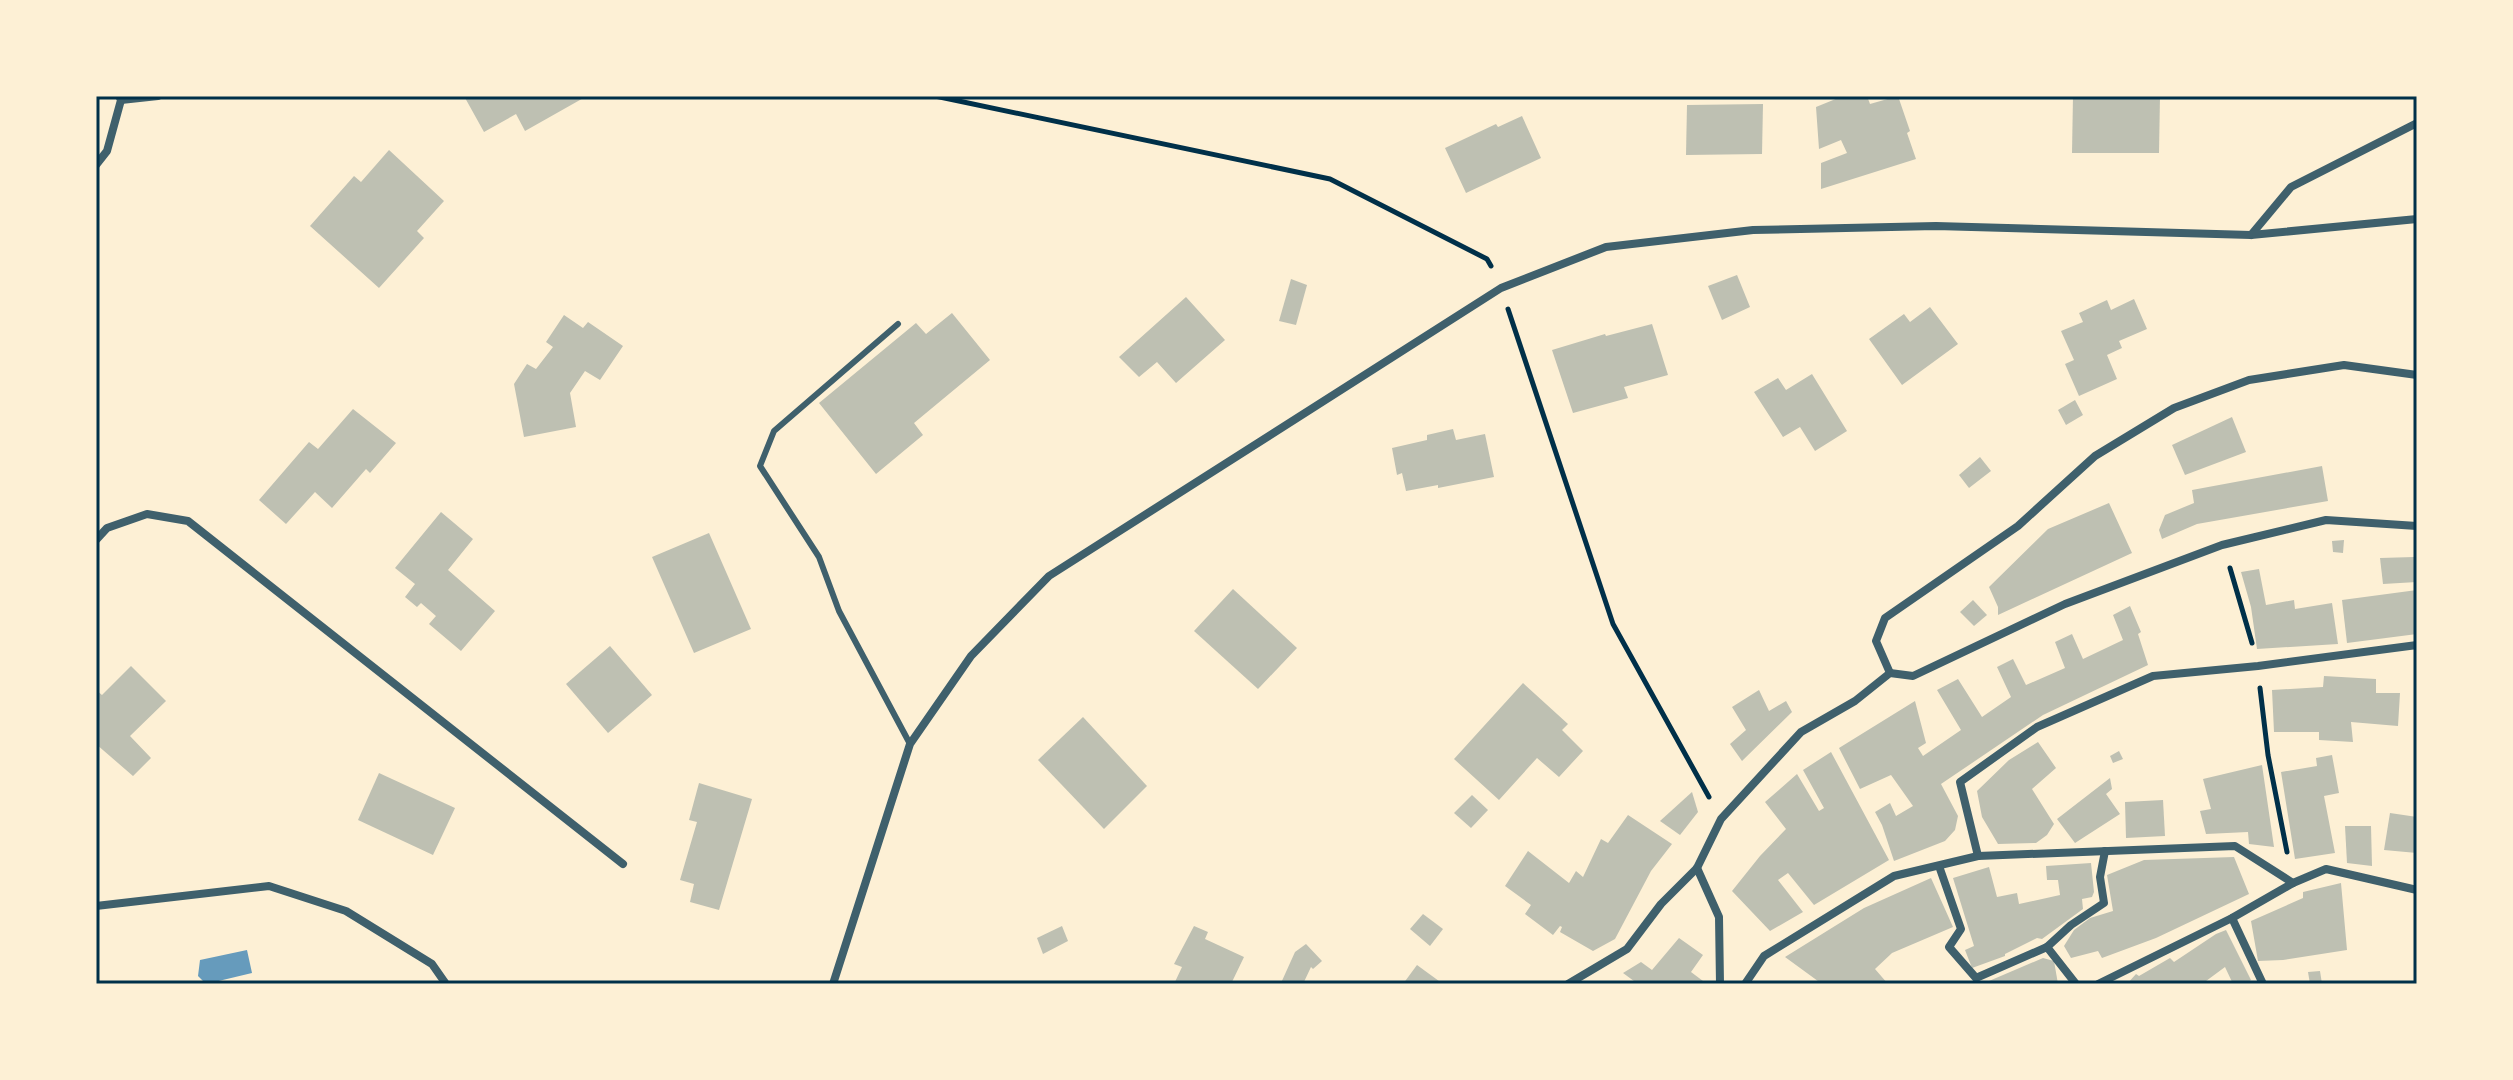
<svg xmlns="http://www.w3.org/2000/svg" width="2513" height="1080" viewBox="0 0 2513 1080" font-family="Montserrat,sans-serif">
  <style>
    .water { fill: #669bbc }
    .building { fill: #bec0b2 }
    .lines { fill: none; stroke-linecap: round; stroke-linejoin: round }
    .path { stroke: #003049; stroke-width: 5 }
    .service { stroke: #3f606c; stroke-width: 6 }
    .minor { stroke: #3f606c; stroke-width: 8 }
    .neatline { fill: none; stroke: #003049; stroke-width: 3 }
  </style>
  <rect width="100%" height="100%" fill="#fdf0d5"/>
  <!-- water -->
  <path class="water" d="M247 950 252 973 206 984 198 976 200 960Z"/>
  <!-- building -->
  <g class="building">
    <path d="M464 96H587L525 131 516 114 484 132Z"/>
    <path d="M1843 96H1867L1870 104 1898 96 1910 131 1907 133 1916 159 1821 189V163L1847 153 1841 140 1819 149 1816 107Z"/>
    <path d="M2073 96H2160L2159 153H2072Z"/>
    <path d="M1763 104 1762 154 1686 155 1687 105Z"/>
    <path d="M1522 116 1541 158 1466 193 1445 148 1496 124 1498 127Z"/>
    <path d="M389 150 444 201 417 231 424 238 379 288 310 226 354 176 361 182Z"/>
    <path d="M1737 275 1750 307 1722 320 1708 286Z"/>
    <path d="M1291 279 1307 285 1296 325 1279 321Z"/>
    <path d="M1186 297 1225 340 1176 383 1157 362 1139 377 1119 357Z"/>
    <path d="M2134 299 2147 329 2119 341 2122 348 2107 355 2117 379 2079 396 2065 364 2074 360 2061 331 2083 322 2079 313 2107 300 2111 310Z"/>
    <path d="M1930 307 1958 344 1902 385 1869 339 1904 314 1910 322Z"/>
    <path d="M952 313 990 360 914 423 923 435 876 474 819 403 916 323 926 334Z"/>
    <path d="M564 315 583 328 588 322 623 346 600 380 585 371 570 393 576 427 524 437 514 384 527 364 536 369 553 347 546 342Z"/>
    <path d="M1652 324 1668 375 1624 387 1628 398 1573 413 1552 350 1605 334 1606 336Z"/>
    <path d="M1812 374 1847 431 1815 451 1800 427 1783 437 1754 392 1778 378 1786 390Z"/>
    <path d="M2075 400 2083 415 2066 425 2058 410Z"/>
    <path d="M353 409 396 443 370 473 366 469 332 508 315 492 286 524 259 500 309 442 318 449Z"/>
    <path d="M2232 417 2246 452 2185 475 2172 445Z"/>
    <path d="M1453 429 1456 440 1485 434 1494 477 1438 488V485L1406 491 1402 473 1397 475 1392 448 1427 440V435Z"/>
    <path d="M1980 457 1991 471 1969 488 1959 475Z"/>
    <path d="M2322 466 2328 501 2197 524 2162 539 2159 530 2165 515 2194 503 2192 490Z"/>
    <path d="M2109 503 2132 553 1998 615V607L1989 587 2048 529Z"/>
    <path d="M441 512 473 539 448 570 495 611 461 651 429 624 436 616 421 603 417 607 405 597 415 584 395 568Z"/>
    <path d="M709 533 751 629 694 653 652 557Z"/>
    <path d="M2344 540 2343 553 2333 552 2332 541Z"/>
    <path d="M2414 557 2417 582 2383 584 2380 558Z"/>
    <path d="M2259 569 2266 605 2294 600 2295 609 2332 603 2338 644 2257 649 2251 607 2241 572Z"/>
    <path d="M1233 589 1297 648 1258 689 1194 631Z"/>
    <path d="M2417 590V634L2347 643 2342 600Z"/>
    <path d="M1973 600 1987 615 1974 626 1960 612Z"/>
    <path d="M2130 606 2141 632 2138 634 2148 665 2043 715 1941 784 1958 816 1955 830 1945 841 1894 861 1882 825 1875 812 1890 803 1896 816 1913 806 1891 775 1860 789 1839 748 1915 701 1926 743 1918 748 1923 756 1961 730 1937 690 1958 679 1982 717 2011 697 1997 667 2013 659 2026 685 2065 668 2055 642 2072 634 2083 659 2123 640 2113 615Z"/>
    <path d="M610 646 652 695 608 733 566 684Z"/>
    <path d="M131 666 166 701 130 736 151 758 133 776 96 744V690L102 695Z"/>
    <path d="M2324 676 2376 679V693H2400L2398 726 2351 722 2353 742 2319 740V732H2274L2272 690 2323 687Z"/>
    <path d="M1523 683 1568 724 1562 730 1583 751 1559 777 1537 758 1499 800 1454 759Z"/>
    <path d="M1759 690 1769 711 1786 701 1792 712 1742 761 1730 744 1746 730 1732 707Z"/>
    <path d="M1083 717 1147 786 1104 829 1038 760Z"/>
    <path d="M2038 742 2056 768 2032 789 2054 824 2047 835 2036 843 1998 844 1982 817 1977 791 2009 760Z"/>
    <path d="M2119 751 2123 759 2113 763 2110 756Z"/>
    <path d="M1831 752 1889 860 1814 905 1788 873 1778 880 1803 912 1770 931 1732 891 1760 856 1786 829 1765 802 1797 774 1819 811 1824 808 1803 770Z"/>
    <path d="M2332 755 2339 793 2324 796 2335 853 2295 859 2281 772 2317 766 2316 758Z"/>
    <path d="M2262 765 2274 847 2249 844 2248 832 2206 834 2200 811 2211 809 2203 779Z"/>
    <path d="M379 773 455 808 433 855 358 820Z"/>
    <path d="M2110 778 2112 789 2106 794 2120 814 2075 843 2057 819Z"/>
    <path d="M699 783 752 799 719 910 690 902 694 884 680 880 697 822 689 820Z"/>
    <path d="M1692 792 1698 812 1680 835 1660 821Z"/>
    <path d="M1472 795 1488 810 1471 828 1454 813Z"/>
    <path d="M2163 800 2165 836 2126 838 2125 802Z"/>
    <path d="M2390 813 2417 817V853L2384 850Z"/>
    <path d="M1628 815 1672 844 1651 871 1615 939 1593 951 1560 932 1562 927 1560 926 1553 935 1525 914 1531 905 1505 886 1528 851 1569 883 1576 871 1583 877 1601 839 1608 843Z"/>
    <path d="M2345 826H2371L2372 866 2347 863Z"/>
    <path d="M2234 857 2249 894 2156 938 2102 958 2098 951 2071 958 2064 946 2074 930 2090 918 2113 911 2107 875 2144 860Z"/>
    <path d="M2091 863 2094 892 2092 897 2082 899 2083 909 2042 939 2037 938 2005 954V956L1972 968 1965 950 1974 946 1953 878 1989 867 1997 897 2017 893 2019 904 2060 895 2058 880H2047L2046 866Z"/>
    <path d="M1931 878 1953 927 1892 953 1875 969 1888 984H1822L1785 957 1864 908Z"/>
    <path d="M2341 883 2347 950 2283 960 2258 961 2251 921 2303 898V892Z"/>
    <path d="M1423 914 1443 929 1430 946 1410 929Z"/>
    <path d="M1062 926 1068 941 1043 954 1037 938Z"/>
    <path d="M1194 926 1208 932 1205 939 1244 957 1231 984H1174L1182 967 1174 964Z"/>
    <path d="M2226 930 2251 980 2245 984H2233L2225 967 2202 984H2127L2136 974 2139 976 2170 958 2174 962 2216 934Z"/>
    <path d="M1679 938 1703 955 1691 972 1707 984H1638L1623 973 1641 962 1652 970Z"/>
    <path d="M1306 944 1322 961 1313 969 1311 967 1303 984 1281 983 1295 952Z"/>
    <path d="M2043 958 2054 961 2058 984H1982Z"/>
    <path d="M1417 965 1443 984H1403Z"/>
    <path d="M2320 971 2322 984H2310L2308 972Z"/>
  </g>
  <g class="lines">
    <!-- path -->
    <g class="path">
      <path d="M935 96 1330 179 1487 259 1491 266"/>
      <path d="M1508 309 1613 624 1709 797"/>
      <path d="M2230 568 2252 643"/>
      <path d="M2260 688 2268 755 2287 852"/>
    </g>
    <!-- service -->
    <path class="service" d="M898 324 774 431 760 466 819 557 839 611 910 744"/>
    <!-- minor -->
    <g class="minor">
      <path d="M121 100 158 96"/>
      <path d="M96 165 107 151 121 100 119 96"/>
      <path d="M2251 235 2291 187 2417 123"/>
      <path d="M96 540 107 528 147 514 188 521 623 864"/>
      <path d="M1890 673 1876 641 1885 618 2018 526 2095 456 2174 408 2249 380 2344 365 2417 375"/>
      <path d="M1978 856 1960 782 2037 727 2153 676 2258 666 2417 645"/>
      <path d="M1939 866 1961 929 1949 947 1976 978 2047 947 2071 925 2104 903 2100 877 2105 851"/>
      <path d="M1697 868 1719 917 1720 984"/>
      <path d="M96 906 269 886 346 911 432 964 446 984"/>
      <path d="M2232 918 2263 984"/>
      <path d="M2047 947 2076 984"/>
      <path d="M833 984 910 744 971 656 1049 576 1501 288 1606 247 1753 230 1936 226 2251 235 2417 219"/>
      <path d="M1568 984 1627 949 1661 904 1697 868 1721 819 1801 732 1855 701 1890 673 1913 676 2065 604 2222 545 2326 520 2417 526"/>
      <path d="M1745 984 1764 956 1894 876 1978 856 2235 846 2293 883"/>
      <path d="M2098 984 2232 918 2293 883 2326 869 2417 890"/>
    </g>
  </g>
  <!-- border -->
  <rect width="2513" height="1080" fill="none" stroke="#fdf0d5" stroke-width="196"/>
  <rect x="98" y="98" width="2317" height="884" class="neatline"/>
</svg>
